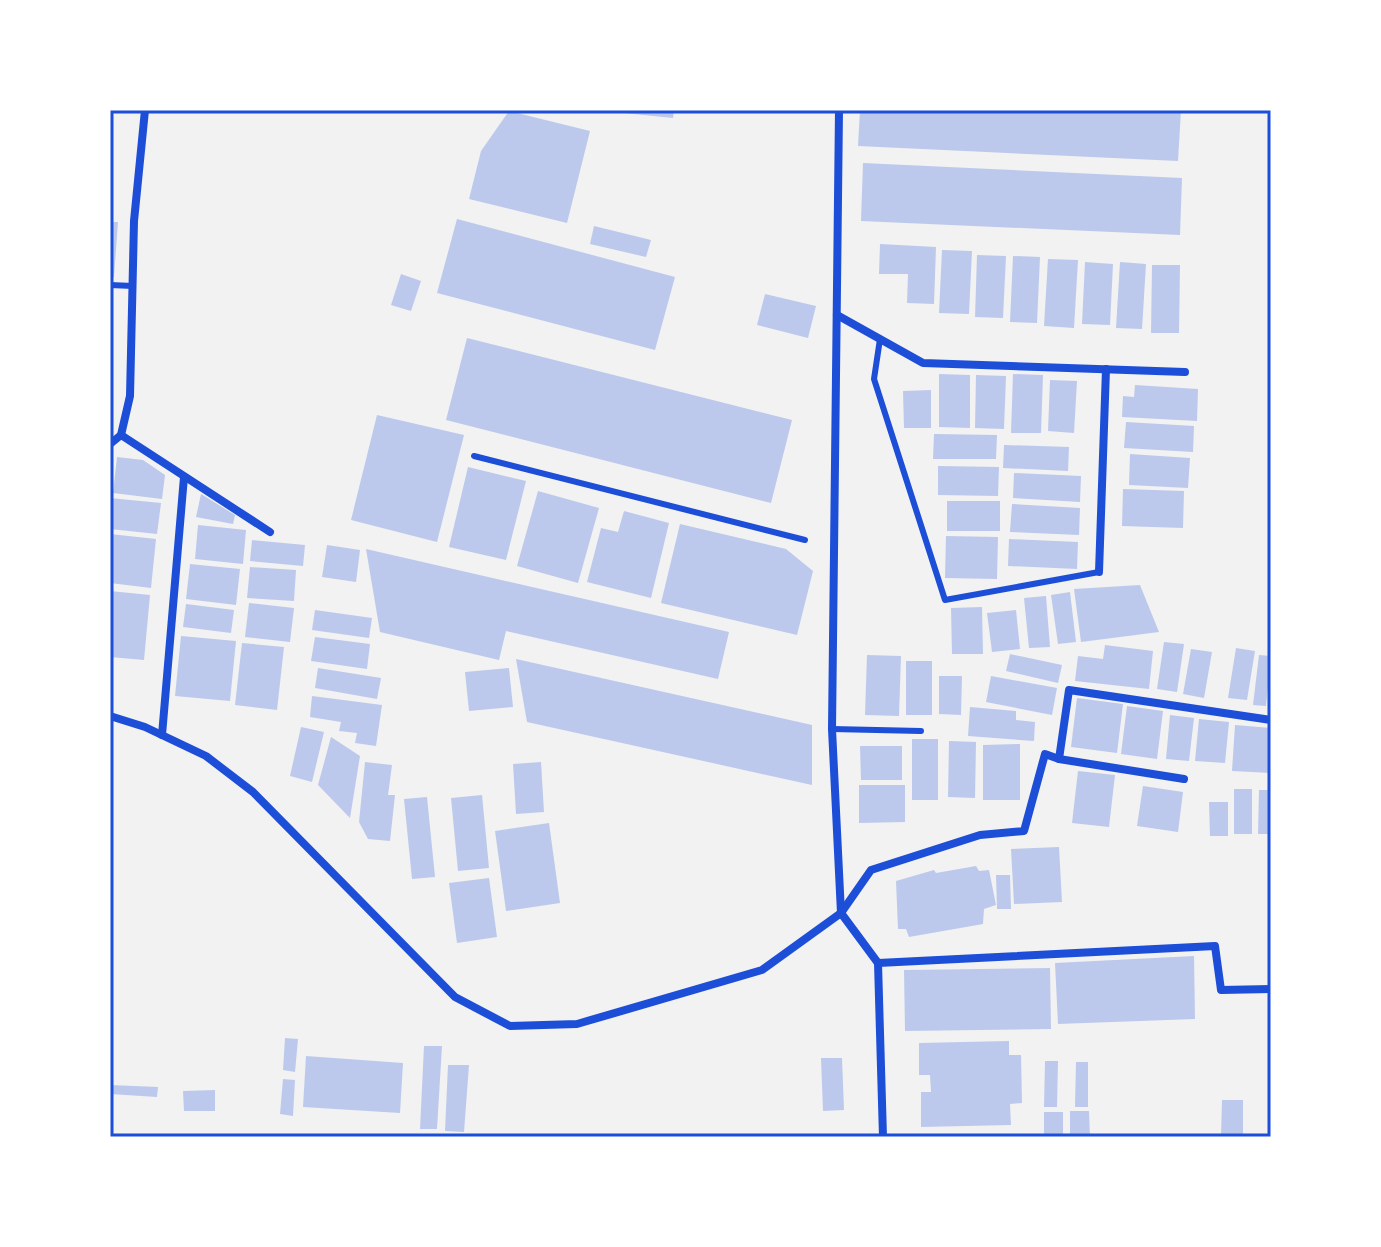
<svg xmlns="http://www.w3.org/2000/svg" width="1381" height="1247" viewBox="0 0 1381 1247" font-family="'Sofia Sans Condensed',sans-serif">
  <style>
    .building { fill: #bdc9ec }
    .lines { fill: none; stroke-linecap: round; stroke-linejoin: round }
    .service { stroke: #1d4ed8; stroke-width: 6 }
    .minor { stroke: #1d4ed8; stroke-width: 8 }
    .neatline { fill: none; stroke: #1d4ed8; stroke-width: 3 }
  </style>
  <rect width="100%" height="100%" fill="#f2f2f2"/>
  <!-- building -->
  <g class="building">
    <path d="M615 110H674L673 118 614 112Z"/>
    <path d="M860 110H1181L1178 161 858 146Z"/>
    <path d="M509 111 590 131 567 223 469 199 481 151Z"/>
    <path d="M863 163 1182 178 1180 235 861 221Z"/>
    <path d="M457 219 675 277 655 350 437 293Z"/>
    <path d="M110 222H118L114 277 110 276Z"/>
    <path d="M594 226 651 240 646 257 590 244Z"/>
    <path d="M880 244 936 247 934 304 907 303 908 274H879Z"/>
    <path d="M942 250 972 251 969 314 939 313Z"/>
    <path d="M977 255 1006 256 1003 318 975 317Z"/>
    <path d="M1013 256 1040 257 1037 323 1010 322Z"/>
    <path d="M1048 259 1078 260 1074 328 1044 326Z"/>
    <path d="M1085 262 1113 264 1110 325 1082 324Z"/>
    <path d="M1120 262 1146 264 1142 329 1116 328Z"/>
    <path d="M1152 265H1180L1179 333H1151Z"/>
    <path d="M401 274 421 281 411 311 391 305Z"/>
    <path d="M765 294 816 306 808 338 757 325Z"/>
    <path d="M467 338 792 420 771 503 446 420Z"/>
    <path d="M939 374 970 375V428L939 427Z"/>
    <path d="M1013 374 1043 375 1041 433H1011Z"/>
    <path d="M976 375 1006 376 1004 429 975 428Z"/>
    <path d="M1050 380 1077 381 1074 433 1048 431Z"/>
    <path d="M1135 385 1198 389 1197 421 1122 417 1123 396 1134 397Z"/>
    <path d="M931 390V428H904L903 391Z"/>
    <path d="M377 415 464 435 437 542 351 520Z"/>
    <path d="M1126 422 1194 426 1193 452 1124 448Z"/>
    <path d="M934 434 997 435 996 459H933Z"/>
    <path d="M1004 445 1069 447 1068 471 1003 468Z"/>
    <path d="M1130 454 1190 458 1188 488 1129 485Z"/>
    <path d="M117 457 143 460 165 475 162 499 113 493Z"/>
    <path d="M938 466 999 467 998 496 938 495Z"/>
    <path d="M468 467 526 481 506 560 449 547Z"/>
    <path d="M1014 473 1081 476 1080 502 1013 498Z"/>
    <path d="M1123 489 1184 491 1183 528 1122 526Z"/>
    <path d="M538 491 599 508 578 583 517 566Z"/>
    <path d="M201 494 235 515 233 524 196 517Z"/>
    <path d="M110 498 161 503 157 534 110 529Z"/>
    <rect x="947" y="501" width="53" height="30"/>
    <path d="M1012 504 1080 508 1079 535 1010 532Z"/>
    <path d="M624 511 669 523 651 598 587 582 601 528 618 532Z"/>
    <path d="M680 524 786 549 813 571 797 635 661 603Z"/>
    <path d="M198 525 246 530 243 564 195 559Z"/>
    <path d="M110 534 156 539 151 588 110 583Z"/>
    <path d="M946 536 998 537 997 579 945 578Z"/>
    <path d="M1009 539 1078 542 1077 569 1008 566Z"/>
    <path d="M252 540 305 545 303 566 250 561Z"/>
    <path d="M327 545 360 550 356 582 322 577Z"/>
    <path d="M366 549 729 632 718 679 506 631 499 660 380 632Z"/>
    <path d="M190 564 240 569 236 605 186 599Z"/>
    <path d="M250 567 296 570 294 601 247 598Z"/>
    <path d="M1140 585 1159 632 1081 642 1074 589Z"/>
    <path d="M110 591 150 595 144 660 110 657Z"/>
    <path d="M1070 592 1076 642 1058 644 1051 595Z"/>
    <path d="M1046 596 1050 647 1029 648 1024 598Z"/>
    <path d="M249 603 294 608 290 642 245 637Z"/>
    <path d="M186 604 234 610 231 633 183 627Z"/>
    <path d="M982 607 983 654H952L951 608Z"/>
    <path d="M315 610 372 618 369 638 312 630Z"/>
    <path d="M1016 610 1020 649 992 652 987 613Z"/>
    <path d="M181 636 236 641 230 701 175 696Z"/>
    <path d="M315 637 370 644 367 669 311 661Z"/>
    <path d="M1164 642 1184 644 1177 692 1157 689Z"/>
    <path d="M242 643 284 647 277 710 235 705Z"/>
    <path d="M1105 645 1153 651 1149 689 1075 681 1078 656 1103 659Z"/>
    <path d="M1236 648 1255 651 1247 700 1228 698Z"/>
    <path d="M1191 649 1212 652 1204 698 1183 694Z"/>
    <path d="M1010 654 1062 665 1058 683 1006 671Z"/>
    <path d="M867 655 901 656 899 716 865 715Z"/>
    <path d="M1259 655 1271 656 1266 706 1253 705Z"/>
    <path d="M516 659 812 725V785L527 722Z"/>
    <rect x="906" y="661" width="26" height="54"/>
    <path d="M318 668 381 678 377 699 315 688Z"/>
    <path d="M509 668 513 707 469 711 465 672Z"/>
    <path d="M939 676H962L961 715 939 714Z"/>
    <path d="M991 676 1057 688 1052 715 986 702Z"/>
    <path d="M312 696 382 705 376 746 355 743 357 733 339 731 341 722 310 717Z"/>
    <path d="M1077 698 1123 704 1117 753 1071 747Z"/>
    <path d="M1127 706 1163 711 1157 759 1121 754Z"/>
    <path d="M970 707 1016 711V720L1035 722 1034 741 968 736Z"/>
    <path d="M1170 715 1194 718 1189 761 1166 759Z"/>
    <path d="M1199 719 1229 722 1225 763 1195 761Z"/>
    <path d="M1235 725 1271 728V773L1232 771Z"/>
    <path d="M301 727 324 732 312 782 290 776Z"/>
    <path d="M331 737 360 756 350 818 318 785Z"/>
    <rect x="912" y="739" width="26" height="61"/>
    <path d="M949 741 976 742 975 798 948 797Z"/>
    <path d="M1020 744V800H983V745Z"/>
    <path d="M860 746H902V780H861Z"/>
    <path d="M365 762 392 765 388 795H395L390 841 368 839 359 822Z"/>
    <path d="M541 762 544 812 516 814 513 764Z"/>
    <path d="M1078 771 1115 775 1109 827 1072 823Z"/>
    <path d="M859 785H905V822L859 823Z"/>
    <path d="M1143 786 1183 792 1178 832 1137 826Z"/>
    <rect x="1234" y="789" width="18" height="45"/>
    <path d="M1259 790H1271V834H1258Z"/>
    <path d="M482 795 489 868 458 871 451 798Z"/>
    <path d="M427 797 435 877 412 879 404 799Z"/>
    <path d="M1209 802H1228V836H1210Z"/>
    <path d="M549 823 560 903 506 911 495 831Z"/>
    <path d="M1059 847 1062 902 1014 904 1011 849Z"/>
    <path d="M976 866 979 871 989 870 996 905 984 909 983 924 909 937 906 929H898L896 881 934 870 936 873Z"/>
    <path d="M996 875H1010L1011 909H997Z"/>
    <path d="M489 878 497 937 457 943 449 883Z"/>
    <path d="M1194 956 1195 1019 1058 1024 1055 963Z"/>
    <path d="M1050 968 1051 1029 905 1031 904 970Z"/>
    <path d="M285 1038 298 1039 295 1072 283 1070Z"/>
    <path d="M1009 1041V1055H1021L1022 1103 1010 1104 1011 1125 921 1127V1092H931L930 1075H919V1043Z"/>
    <path d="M424 1046H442L437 1129H420Z"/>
    <path d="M306 1056 403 1063 400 1113 303 1107Z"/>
    <path d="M821 1058H842L844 1110 823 1111Z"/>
    <path d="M1045 1061H1058L1057 1107H1044Z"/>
    <path d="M1076 1062H1088V1107H1075Z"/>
    <path d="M448 1065H469L464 1132 445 1131Z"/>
    <path d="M283 1079 295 1080 293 1116 280 1114Z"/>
    <path d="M110 1085 158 1087 157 1097 110 1094Z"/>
    <path d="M215 1090V1111H184L183 1091Z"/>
    <path d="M1222 1100H1243V1137H1221Z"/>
    <path d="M1070 1111H1089L1090 1137H1070Z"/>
    <rect x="1044" y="1112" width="19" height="25"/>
  </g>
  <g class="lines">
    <!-- service -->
    <g class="service">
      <path d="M110 285 133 286"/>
      <path d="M880 339 874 379 945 600 1099 572"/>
      <path d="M474 456 805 540"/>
      <path d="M832 729 921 731"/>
    </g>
    <!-- minor -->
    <g class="minor">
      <path d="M839 110 832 729 841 913 878 963 883 1137"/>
      <path d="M837 315 923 363 1185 372"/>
      <path d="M121 435 270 532"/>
      <path d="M110 444 121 435 130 396 134 221 145 110"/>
      <path d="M1099 572 1106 369"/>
      <path d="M110 716 145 727 206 756 253 792 455 997 510 1026 577 1024 762 970 841 913 871 870 980 835 1024 831 1045 754 1059 759 1184 779"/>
      <path d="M162 735 184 477"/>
      <path d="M1059 759 1069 690 1271 720"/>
      <path d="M878 963 1215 946 1221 990 1271 989"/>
    </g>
  </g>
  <!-- border -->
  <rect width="1381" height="1247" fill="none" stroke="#ffffff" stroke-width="224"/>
  <rect x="112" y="112" width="1157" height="1023" class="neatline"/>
</svg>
